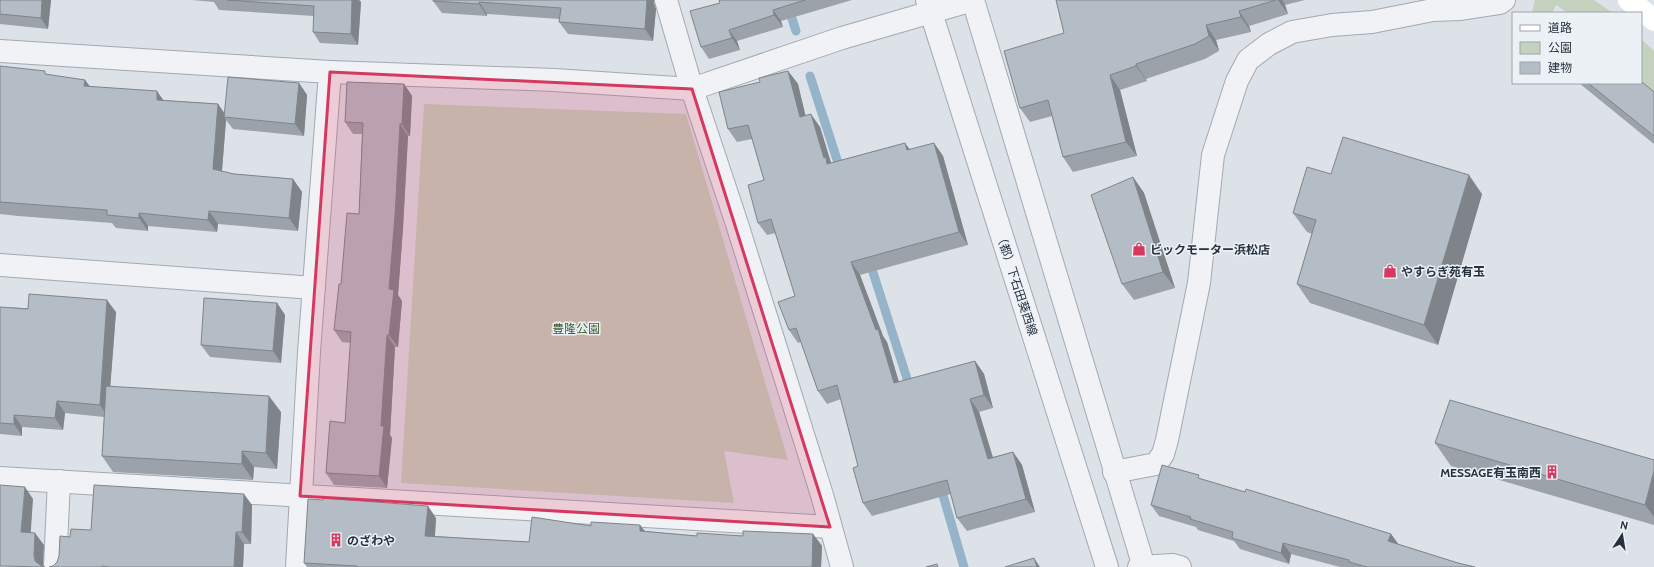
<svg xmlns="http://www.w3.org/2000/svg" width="1654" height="567" viewBox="0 0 1654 567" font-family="Cabin,'Noto Sans JP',sans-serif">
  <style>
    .green { fill: #c4d2bd }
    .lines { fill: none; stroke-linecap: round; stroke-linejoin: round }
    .stream { stroke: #95b4ca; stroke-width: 9 }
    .minor-casing { stroke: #a2a9b2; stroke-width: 24 }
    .tertiary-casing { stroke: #a2a9b2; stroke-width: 24 }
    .minor { stroke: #f0f2f6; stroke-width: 22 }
    .tertiary { stroke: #f0f2f6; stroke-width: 22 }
    .secondary { stroke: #fff; stroke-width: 22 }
    .wall { fill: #9ba2a9 }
    .shaded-wall { fill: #7e848a }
    .building { fill: #b4bcc5; stroke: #7e848a }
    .marked { fill: #d5395f; fill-opacity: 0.2; stroke: #d5395f; stroke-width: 3; stroke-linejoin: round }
    .labels { text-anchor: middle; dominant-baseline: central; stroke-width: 3; stroke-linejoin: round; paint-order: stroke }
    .poi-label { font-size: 12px; font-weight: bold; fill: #25313f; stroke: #ecf1f5; text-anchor: start }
    .street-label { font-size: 12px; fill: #25313f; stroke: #ecf1f5 }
    .park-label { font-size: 12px; fill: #3e5b32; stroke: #ecf1f5 }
  </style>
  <rect width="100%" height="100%" fill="#dde2e8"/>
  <!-- green -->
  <g class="green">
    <path d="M1535 0H1594L1613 13H1568L1556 5 1552 13H1532Z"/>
    <path d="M1641 39 1654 51V92L1641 81Z"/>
    <path d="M424 104 686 114 788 460 724 451 734 503 401 483Z"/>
  </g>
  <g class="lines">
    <!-- stream -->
    <g class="stream">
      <path d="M786 0 796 31"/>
      <path d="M810 76 841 172"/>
      <path d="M869 260 911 391"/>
      <path d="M940 485 964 567"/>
    </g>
    <!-- minor casing -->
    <g class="minor-casing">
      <g id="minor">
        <path d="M666 0 692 89 737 224 822 495 842 567"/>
        <path d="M0 51 330 72 309 352 297 567"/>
        <path d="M330 72 554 80 692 89 842 38 973 0"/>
        <path d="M0 265 314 288"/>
        <path d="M1114 472 1156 464 1163 454 1167 440 1199 283 1213 155 1237 81 1248 60 1269 44 1292 32 1332 25 1372 22 1433 10 1461 9 1500 3 1504 0"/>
        <path d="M0 478 830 527"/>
        <path d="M55 567 59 481"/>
        <path d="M1139 567 1173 565 1180 567"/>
      </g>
    </g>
    <!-- tertiary casing -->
    <g class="tertiary-casing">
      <g id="tertiary">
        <path d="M927 0 1107 567"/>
        <path d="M973 0 1144 567"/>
      </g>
    </g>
    <!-- minor -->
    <use href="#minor" class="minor"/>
    <!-- tertiary -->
    <use href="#tertiary" class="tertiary"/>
    <!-- secondary -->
    <path class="secondary" d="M1629 0 1654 20"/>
  </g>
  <!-- wall -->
  <g class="wall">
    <path d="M0 0H51L48 29 0 24Z"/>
    <path d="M192 0H359L361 2 358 45 320 43 313 32 314 16 219 10 214 2Z"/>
    <path d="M433 0H654V3L656 9 653 41 568 34 559 22 560 19 487 14V16L442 13 433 1Z"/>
    <path d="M719 0H852L781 21 783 27 737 41 740 50 709 59 701 47 720 3Z"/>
    <path d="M1056 0H1305L1285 5 1288 14 1249 26 1251 32 1216 40 1219 51 1205 59 1146 79 1147 81 1120 90 1137 156 1073 172 1063 157 1052 116 1030 122 1020 108 1064 33Z"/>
    <path d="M0 66 48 75 85 80 90 87 164 100 218 104 225 114 299 83 307 95 304 136 233 129 226 120 222 171 234 174 293 179 302 192 298 231 218 224 217 232 148 226V231L116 228 112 223 18 216 0 214Z"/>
    <path d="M788 71 798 84 805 116 820 127 831 163 905 143 910 150 934 143 943 156 968 245 860 275 883 336 887 342 899 382 975 361 984 374 993 408 979 412 993 457 1013 452 1022 465 1035 512 967 531 957 518 951 494 872 516 863 503 858 466 841 399 827 404 818 391 801 342 798 343 789 330 795 296 776 233 767 235 758 223 764 180 752 139 737 142 728 129 760 82Z"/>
    <path d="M1579 83H1641L1654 92V144Z"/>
    <path d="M404 84 412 96 410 136H408L403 228 398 295 402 301 398 347H395L390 435 392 438 387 488 334 485 326 473 345 423 351 343 342 342 334 330 341 284 359 214 362 134H353L345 122Z"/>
    <path d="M1331 174 1482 194 1438 345 1310 303 1297 284 1312 234 1307 232 1293 213Z"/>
    <path d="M1133 177 1144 193 1175 288 1134 300 1122 284Z"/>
    <path d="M277 303 285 315 281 363 210 357 201 345Z"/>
    <path d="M0 307 116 312 110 386 281 412 277 469 254 467 253 480 113 472 102 456 104 417 65 413 63 430 22 427V436L0 434Z"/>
    <path d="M1435 443 1654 460V525L1451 466Z"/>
    <path d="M1201 479 1391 534 1398 544 1458 563 1475 567H1340L1291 554 1289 564 1240 549 1234 541 1198 530 1196 527 1159 516 1151 505Z"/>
    <path d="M252 505 251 544H244L243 567H49L53 566 57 562 70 537 91 530Z"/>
    <path d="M436 518 435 536 529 542 591 526 640 525 645 531 697 536H743L813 534 822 546 821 567H307L304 563Z"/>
  </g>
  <!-- shaded-wall -->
  <g class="shaded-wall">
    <path d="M42 0H51L48 29 41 18Z"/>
    <path d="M352 0H359L361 2 358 45 351 34Z"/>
    <path d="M647 0H654V3L656 9 653 41 645 29Z"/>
    <path d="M1278 0H1282L1285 5 1288 14Z"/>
    <path d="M479 2 487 14V16L479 4Z"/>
    <path d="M773 10 781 21 783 27 774 15Z"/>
    <path d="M1239 11 1249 26 1251 32 1241 17Z"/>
    <path d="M1206 25 1216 40 1219 51 1209 36Z"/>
    <path d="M729 30 737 41 740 50 732 38Z"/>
    <path d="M1136 64 1146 79 1147 81 1136 66Z"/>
    <path d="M788 71 798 84 809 130 800 117Z"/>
    <path d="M1110 75 1120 90 1137 156 1126 142Z"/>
    <path d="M85 80 94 92 84 86Z"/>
    <path d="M299 83 307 95 304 136 295 124Z"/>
    <path d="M404 84 412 96 410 136 402 124Z"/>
    <path d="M157 91 166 104 157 100Z"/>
    <path d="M218 104 227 117H224L226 120 221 182 213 169Z"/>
    <path d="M811 114 820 127 832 166 827 164 824 158Z"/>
    <path d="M400 124 408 136 403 228 398 295 402 301 398 347 389 335V289Z"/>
    <path d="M905 143 914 155 907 150Z"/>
    <path d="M934 143 943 156 968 245 959 232Z"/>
    <path d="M1469 175 1482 194 1438 345 1424 325Z"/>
    <path d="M1133 177 1144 193 1175 288 1163 272Z"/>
    <path d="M293 179 302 192 298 231 289 218Z"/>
    <path d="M209 211 218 224 217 232 208 220Z"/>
    <path d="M139 213 148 226V231L139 218Z"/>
    <path d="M851 262 860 275 883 336 887 342 903 396 894 383 876 330Z"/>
    <path d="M107 300 116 312 108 417 100 405Z"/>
    <path d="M277 303 285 315 281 363 273 351Z"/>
    <path d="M387 335 395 347 390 435 392 438 387 488 379 476 381 426Z"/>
    <path d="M975 361 984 374 993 408 984 395Z"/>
    <path d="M269 396 281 412 277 469 266 453Z"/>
    <path d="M970 399 979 412 997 472 988 459Z"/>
    <path d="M57 401 65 413 63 430 55 418Z"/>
    <path d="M14 415 22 427V436L14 424Z"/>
    <path d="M242 451 254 467 253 480 242 464Z"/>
    <path d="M1013 452 1022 465 1035 512 1026 499Z"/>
    <path d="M1654 471V517L1645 505Z"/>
    <path d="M25 487 33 499 30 544 21 532Z"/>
    <path d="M244 494 252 505 251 544 242 532Z"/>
    <path d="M428 506 436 518 434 548 425 536Z"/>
    <path d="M640 525 649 537 640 531Z"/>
    <path d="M236 532 244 544 243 567H234Z"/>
    <path d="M35 533 44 545 43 567H40L35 561 34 555Z"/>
    <path d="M813 534 822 546 821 567H812Z"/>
    <path d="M1391 534 1399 545 1388 541Z"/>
    <path d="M1283 543 1291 554 1289 564 1281 553Z"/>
    <path d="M1034 558 1040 567H1037Z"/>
  </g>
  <!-- building -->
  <g class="building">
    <path d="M0 0H42L41 18 0 14Z"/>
    <path d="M227 0H352L351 34 313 32 314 6Z"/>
    <path d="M433 0H647L645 29 559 22 561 8 479 2V4L433 1Z"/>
    <path d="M719 0H805L773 10 774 15 729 30 732 38 701 47 690 11 720 3Z"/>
    <path d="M1056 0H1276L1239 11 1241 17 1206 25 1209 36 1195 44 1136 64V66L1110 75 1126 142 1063 157 1048 100 1020 108 1004 51 1064 33Z"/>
    <path d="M0 66 45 71V74L85 80 84 86 157 91V100L218 104 213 169 234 174 293 179 289 218 209 211 208 220 139 213V218L107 215V210L0 202Z"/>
    <path d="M788 71 800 117 811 114 824 158 826 157 827 164 905 143 907 150 934 143 959 232 851 262 876 330 878 329 894 383 975 361 984 395 970 399 988 459 1013 452 1026 499 957 518 947 480 863 503 853 468 858 466 837 385 818 391 796 328 789 330 778 302 795 296 771 219 758 223 748 185 764 180 748 125 728 129 719 92 760 82 759 78Z"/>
    <path d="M228 77 299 83 295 124 224 117Z"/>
    <path d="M1641 81 1654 92V136L1588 83H1641Z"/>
    <path d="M347 82 404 84 402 124H400L395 216 389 289 394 290 389 335H387L381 426H384L379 476 326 473 330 421 345 423 351 332 334 330 339 284H341L347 213 359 214 363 123 345 122Z"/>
    <path d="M1343 137 1469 175 1424 325 1297 284 1316 220 1293 213 1307 167 1331 174Z"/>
    <path d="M1133 177 1163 272 1122 284 1091 195Z"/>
    <path d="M29 294 107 300 100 405 57 401 55 418 14 415V424L0 423V307L28 309Z"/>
    <path d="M204 298 277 303 273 351 201 345Z"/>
    <path d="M106 386 269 396 266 453 242 451V464L102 456Z"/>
    <path d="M1450 400 1654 460V471L1645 505 1435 443Z"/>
    <path d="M1162 465 1199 475 1198 478 1245 492 1246 489 1391 534 1388 541 1458 563 1475 567H1367L1349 562V560L1283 543 1281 553 1232 538 1233 532 1190 519 1191 517 1151 505Z"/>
    <path d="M0 485 25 487 21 532 35 533 34 555 35 561 40 565 45 567 0 566Z"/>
    <path d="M94 485 244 494 242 532H236L234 567H109L102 566V567H49L53 566 57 562 59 556 60 536 70 537 71 529 91 530Z"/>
    <path d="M323 498 428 506 425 536 529 542 532 517 591 526V522L640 525V531L697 536V533L743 536V531L813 534 812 567H357V566L304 563 308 499 323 500Z"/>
    <path d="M1034 558 1037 567H1005Z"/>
    <path d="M937 564 938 567H926Z"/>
  </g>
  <!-- marked area -->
  <path class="marked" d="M330 72 692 89 830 527 300 496Z"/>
  <!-- icons -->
  <defs>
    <g id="shop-bare" transform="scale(1.08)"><path d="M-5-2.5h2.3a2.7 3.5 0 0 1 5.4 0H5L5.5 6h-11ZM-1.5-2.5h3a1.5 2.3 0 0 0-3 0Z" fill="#d5395f" stroke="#ecf1f5" stroke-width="2.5" paint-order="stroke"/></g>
    <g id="building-bare" transform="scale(1.08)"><path d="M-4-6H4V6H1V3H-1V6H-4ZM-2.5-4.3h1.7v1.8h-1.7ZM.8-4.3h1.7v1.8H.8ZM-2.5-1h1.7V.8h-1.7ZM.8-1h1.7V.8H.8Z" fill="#d5395f" stroke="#ecf1f5" stroke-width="2.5" paint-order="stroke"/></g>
  </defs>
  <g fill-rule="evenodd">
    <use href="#shop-bare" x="1139" y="249"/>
    <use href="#shop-bare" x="1390" y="271"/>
    <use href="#building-bare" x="1552" y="472"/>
    <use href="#building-bare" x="336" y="540"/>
  </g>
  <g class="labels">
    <!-- poi labels -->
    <g class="poi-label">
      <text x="1150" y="249">ビックモーター浜松店</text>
      <text x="1401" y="271">やすらぎ苑有玉</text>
      <text x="1541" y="472" text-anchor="end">MESSAGE有玉南西</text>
      <text x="347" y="540">のざわや</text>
    </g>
    <!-- street labels -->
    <g class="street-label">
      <text transform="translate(1017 284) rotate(72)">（都）下石田葵西線</text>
    </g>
    <!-- park labels -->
    <g class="park-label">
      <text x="576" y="328">豊隆公園</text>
    </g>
  </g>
  <!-- legend -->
  <rect x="1512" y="12" width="130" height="72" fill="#ecf1f5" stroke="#9ca4ac"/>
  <rect x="1520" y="25" width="20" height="6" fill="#ffffff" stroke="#9ca4ac"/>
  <text x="1548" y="32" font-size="12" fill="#25313f">道路</text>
  <rect x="1520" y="42" width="20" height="12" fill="#c4d2bd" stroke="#9ca4ac"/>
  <text x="1548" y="52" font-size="12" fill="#25313f">公園</text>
  <rect x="1520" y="62" width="20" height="12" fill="#b4bcc5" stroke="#9ca4ac"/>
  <text x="1548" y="72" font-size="12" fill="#25313f">建物</text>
  <!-- north arrow -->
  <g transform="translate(1622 535) rotate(12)" stroke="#ecf1f5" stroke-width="3" paint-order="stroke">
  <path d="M0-3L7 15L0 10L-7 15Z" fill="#25313f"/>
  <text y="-6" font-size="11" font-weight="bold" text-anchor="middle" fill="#25313f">N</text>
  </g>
</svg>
